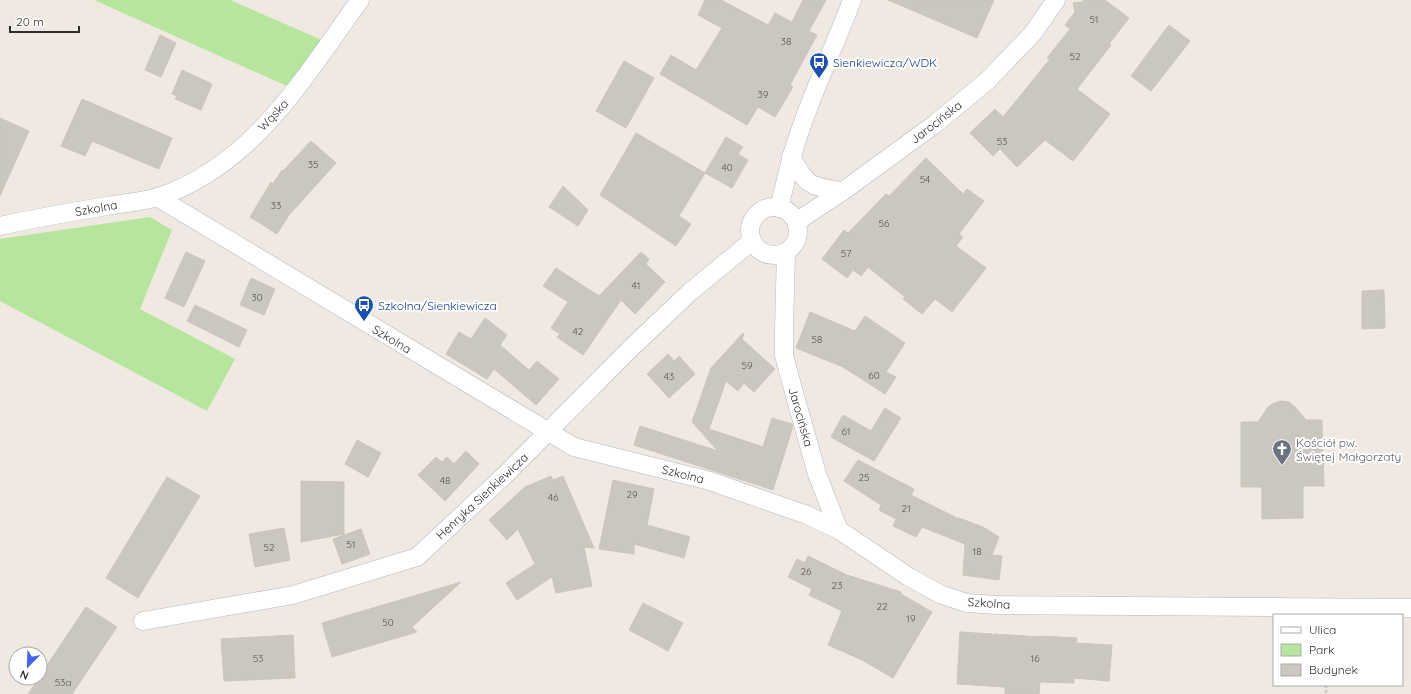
<svg xmlns="http://www.w3.org/2000/svg" width="1411" height="694" viewBox="0 0 1411 694" font-family="Quicksand,sans-serif">
  <style>
    .green { fill: #b6e59e }
    .building { fill: #cbc7bf; stroke: #cbc5ba }
    .lines { fill: none; stroke-linecap: round; stroke-linejoin: round }
    .minor-casing { stroke: #b4b7c1; stroke-width: 19 }
    .path { stroke: #c9c9c9; stroke-width: 2.5; stroke-dasharray: 3 2; stroke-linecap: butt }
    .minor { stroke: #fff; stroke-width: 18 }
    .labels { text-anchor: middle; dominant-baseline: central; stroke-width: 4; stroke-linejoin: round; paint-order: stroke }
    .number-label { font-size: 10px; fill: #555452 }
    .transit-label { font-size: 12px; fill: #164399; stroke: #fff; text-anchor: start }
    .street-label { font-size: 12px; fill: #2e2e2e; stroke: #fff }
    .worship-label { font-size: 12px; fill: #5b616d; stroke: #fff; text-anchor: start }
  </style>
  <rect width="100%" height="100%" fill="#efe9e1"/>
  <!-- green -->
  <g class="green">
    <path d="M94 0H230L322 40 287 86Z"/>
    <path d="M150 217 172 230 140 309 235 359 207 411 0 301V239Z"/>
  </g>
  <!-- building -->
  <g class="building">
    <path d="M705 0H721L768 25 775 13 792 22 803 0H826L809 31 817 35 790 85 793 87 775 117 758 107 747 125 660 74 671 55 696 70 722 28 698 15Z"/>
    <path d="M888 0H994L977 38Z"/>
    <path d="M1084 0H1105L1129 18 1109 44 1111 45 1077 89 1110 114 1073 161 1045 140 1017 167 1000 149 993 156 970 133 995 109 1003 117 1050 59 1047 58 1070 29 1065 25 1075 12 1073 3 1082 2Z"/>
    <path d="M1169 25 1190 41 1151 91 1131 76Z"/>
    <path d="M160 35 176 43 161 77 145 70Z"/>
    <path d="M624 61 654 78 626 128 596 111Z"/>
    <path d="M182 70 212 84 201 110 175 99 177 96 172 94Z"/>
    <path d="M82 99 172 138 159 169 92 141 85 156 61 146Z"/>
    <path d="M0 118 29 131 0 196Z"/>
    <path d="M636 133 705 173 679 216 691 224 676 246 600 195Z"/>
    <path d="M726 137 743 147 738 154 748 160 732 188 705 173Z"/>
    <path d="M311 141 336 163 289 215 277 234 250 217 271 182 273 184 282 170 283 171Z"/>
    <path d="M926 158 963 194 967 189 984 201 959 234 963 237 956 246 986 268 952 312 935 299 922 314 903 299 905 297 868 267 861 276 853 270 847 278 822 259 844 230 848 233 886 194 889 196Z"/>
    <path d="M563 186 588 210 578 226 549 207Z"/>
    <path d="M186 252 205 261 184 307 165 298Z"/>
    <path d="M641 252 649 259 646 264 665 282 635 314 621 300 583 355 557 337 560 334 551 328 568 302 543 286 556 268 599 296Z"/>
    <path d="M251 278 275 289 264 315 240 305Z"/>
    <path d="M1384 290 1385 328 1362 329V291Z"/>
    <path d="M195 305 247 330 239 347 187 321Z"/>
    <path d="M810 312 855 331 865 316 905 343 886 372 896 377 885 394 843 367 796 348Z"/>
    <path d="M485 318 507 335 500 345 529 370 537 361 559 379 536 405 494 369 487 379 446 354 459 332 471 339Z"/>
    <path d="M743 333 744 334 742 339 775 369 754 392 744 383 738 391 726 381 709 429 763 447 772 418 792 424 793 426 773 490 634 445 640 426 718 451 692 422 711 368Z"/>
    <path d="M668 354 674 361 679 356 695 374 669 398 647 374Z"/>
    <path d="M1281 401 1289 402 1295 407 1306 420H1322L1324 486H1303V518L1262 519V487H1241V422H1258L1268 407 1274 403Z"/>
    <path d="M885 408 901 418 874 461 831 437 843 415 871 431Z"/>
    <path d="M357 440 381 453 368 477 345 464Z"/>
    <path d="M466 451 479 464 445 501 418 475 436 457 442 462 447 457 454 464Z"/>
    <path d="M858 460 914 489 911 495 959 519V518L983 527 999 537 992 555 1002 556 999 580 963 575 965 544 922 527 916 537 893 526 896 519 879 510 881 505 844 481Z"/>
    <path d="M551 476 553 480 563 476 594 548 584 547 592 586 556 593 552 577 517 600 506 583 535 564 518 529 507 540 489 520 525 487Z"/>
    <path d="M167 477 200 496 138 598 106 578Z"/>
    <path d="M613 480 654 489 647 525 690 537 684 558 634 544V554L599 549Z"/>
    <path d="M301 481 344 482V534L301 542Z"/>
    <path d="M284 528 290 560 255 567 249 534Z"/>
    <path d="M361 529 370 554 342 564 333 539Z"/>
    <path d="M808 556 847 575 901 592V594L932 612 893 678 862 660 828 645 842 611 809 595 812 589 788 577 797 559 805 563Z"/>
    <path d="M461 582 412 627 417 632 332 657 322 623Z"/>
    <path d="M643 603 683 623 668 651 629 630Z"/>
    <path d="M86 607 117 627 72 694H28L39 678H40V676Z"/>
    <path d="M960 632 992 634V637L994 634 1041 637V636L1077 638 1076 643 1112 645 1109 681 1074 678V683L1040 682 1039 694H1005V687L957 684Z"/>
    <path d="M293 635 295 678 224 681 221 639Z"/>
  </g>
  <g class="lines">
    <!-- minor casing -->
    <g class="minor-casing">
      <g id="minor">
        <path d="M791 156C806 186 811 187 843 191"/>
        <path d="M157 197 574 447 710 481 807 515 839 530 909 577 942 595 967 603 997 605 1411 608"/>
        <circle cx="774" cy="231" r="24"/>
        <path d="M779 208C786 181 791 154 801 128 816 84 836 43 852 0"/>
        <path d="M796 222 843 191 935 124 987 81 1033 33 1056 0"/>
        <path d="M0 226C36 218 71 212 107 206 124 203 142 202 158 197 253 166 305 76 360 0"/>
        <path d="M786 252 784 329V355L790 378 817 474 839 530"/>
        <path d="M143 621 293 595 417 557 506 474 629 350 690 292 752 241"/>
      </g>
    </g>
    <!-- path -->
    <path class="path" d="M1326 685V694"/>
    <!-- minor -->
    <use href="#minor" class="minor"/>
  </g>
  <!-- icons -->
  <defs>
    <g id="bus-pin" transform="scale(1)"><path d="M0 17L-7.5 6A9.5 9.5 0 1 1 7.5 6Z" fill="#1a4fb4" stroke="#fff"/><path d="M-5-6H5V4H4V6H2V4H-2V6H-4V4H-5ZM-3.5-4V0h7V-4ZM-3.5 1.2v1.5H-2V1.2ZM2 1.2v1.5H3.5V1.2Z" fill="#fff"/></g>
    <g id="church-pin" transform="scale(1)"><path d="M0 17L-7.5 6A9.5 9.5 0 1 1 7.5 6Z" fill="#6b7280" stroke="#fff"/><path d="M-1.2-6h2.4v3.5h3.3v2.4h-3.3V6h-2.4V-.1h-3.3v-2.4h3.3Z" fill="#fff"/></g>
  </defs>
  <g fill-rule="evenodd">
    <use href="#bus-pin" x="819" y="62"/>
    <use href="#bus-pin" x="364" y="305"/>
    <use href="#church-pin" x="1282" y="449"/>
  </g>
  <g class="labels">
    <!-- number labels -->
    <g class="number-label">
      <text x="1094" y="19">51</text>
      <text x="786" y="41">38</text>
      <text x="1075" y="56">52</text>
      <text x="763" y="94">39</text>
      <text x="1002" y="141">53</text>
      <text x="313" y="164">35</text>
      <text x="727" y="167">40</text>
      <text x="925" y="179">54</text>
      <text x="276" y="205">33</text>
      <text x="884" y="223">56</text>
      <text x="846" y="253">57</text>
      <text x="636" y="285">41</text>
      <text x="257" y="297">30</text>
      <text x="578" y="331">42</text>
      <text x="817" y="339">58</text>
      <text x="747" y="365">59</text>
      <text x="874" y="375">60</text>
      <text x="669" y="376">43</text>
      <text x="846" y="431">61</text>
      <text x="864" y="477">25</text>
      <text x="445" y="480">48</text>
      <text x="632" y="494">29</text>
      <text x="553" y="497">46</text>
      <text x="906" y="508">21</text>
      <text x="351" y="544">51</text>
      <text x="269" y="547">52</text>
      <text x="977" y="551">18</text>
      <text x="806" y="571">26</text>
      <text x="837" y="585">23</text>
      <text x="882" y="606">22</text>
      <text x="911" y="618">19</text>
      <text x="388" y="622">50</text>
      <text x="258" y="658">53</text>
      <text x="1035" y="658">16</text>
      <text x="63" y="682">53a</text>
    </g>
    <!-- transit labels -->
    <g class="transit-label">
      <text x="833" y="62">Sienkiewicza/WDK</text>
      <text x="378" y="305">Szkolna/Sienkiewicza</text>
    </g>
    <!-- street labels -->
    <g class="street-label">
      <text transform="translate(273 115) rotate(-47)">Wąska</text>
      <text transform="translate(936 122) rotate(-38)">Jarocińska</text>
      <text transform="translate(96 208) rotate(-10)">Szkolna</text>
      <text transform="translate(392 339) rotate(31)">Szkolna</text>
      <text transform="translate(801 417) rotate(74)">Jarocińska</text>
      <text transform="translate(683 474) rotate(14)">Szkolna</text>
      <text transform="translate(482 496) rotate(-43)">Henryka Sienkiewicza</text>
      <text transform="translate(989 603) rotate(4)">Szkolna</text>
    </g>
    <!-- worship labels -->
    <g class="worship-label">
      <text x="1296" y="442">Kościół pw.<tspan x="1296" dy="14">Świętej Małgorzaty</tspan></text>
    </g>
  </g>
  <!-- legend -->
  <rect x="1273" y="614" width="130" height="72" fill="#ffffff" stroke="#ababab"/>
  <rect x="1281" y="627" width="20" height="6" fill="#ffffff" stroke="#ababab"/>
  <text x="1309" y="634" font-size="12" fill="#2e2e2e">Ulica</text>
  <rect x="1281" y="644" width="20" height="12" fill="#b6e59e" stroke="#ababab"/>
  <text x="1309" y="654" font-size="12" fill="#2e2e2e">Park</text>
  <rect x="1281" y="664" width="20" height="12" fill="#cbc7bf" stroke="#ababab"/>
  <text x="1309" y="674" font-size="12" fill="#2e2e2e">Budynek</text>
  <!-- north arrow -->
  <g transform="translate(28 666) rotate(203)"><circle r="19" fill="#ffffff" stroke="#ababab"/>
  <path d="M0-3L7 15L0 10L-7 15Z" fill="#4264fb"/>
  <text y="-6" font-size="11" font-weight="bold" text-anchor="middle" fill="#2e2e2e">N</text>
  </g>
  <!-- scale -->
  <path d="M10 26v6h69v-6" fill="none" stroke="#2e2e2e" stroke-width="2"/>
  <text x="16" y="26" font-size="12" fill="#2e2e2e" stroke="#ffffff" stroke-width="3" paint-order="stroke">20 m</text>
</svg>
